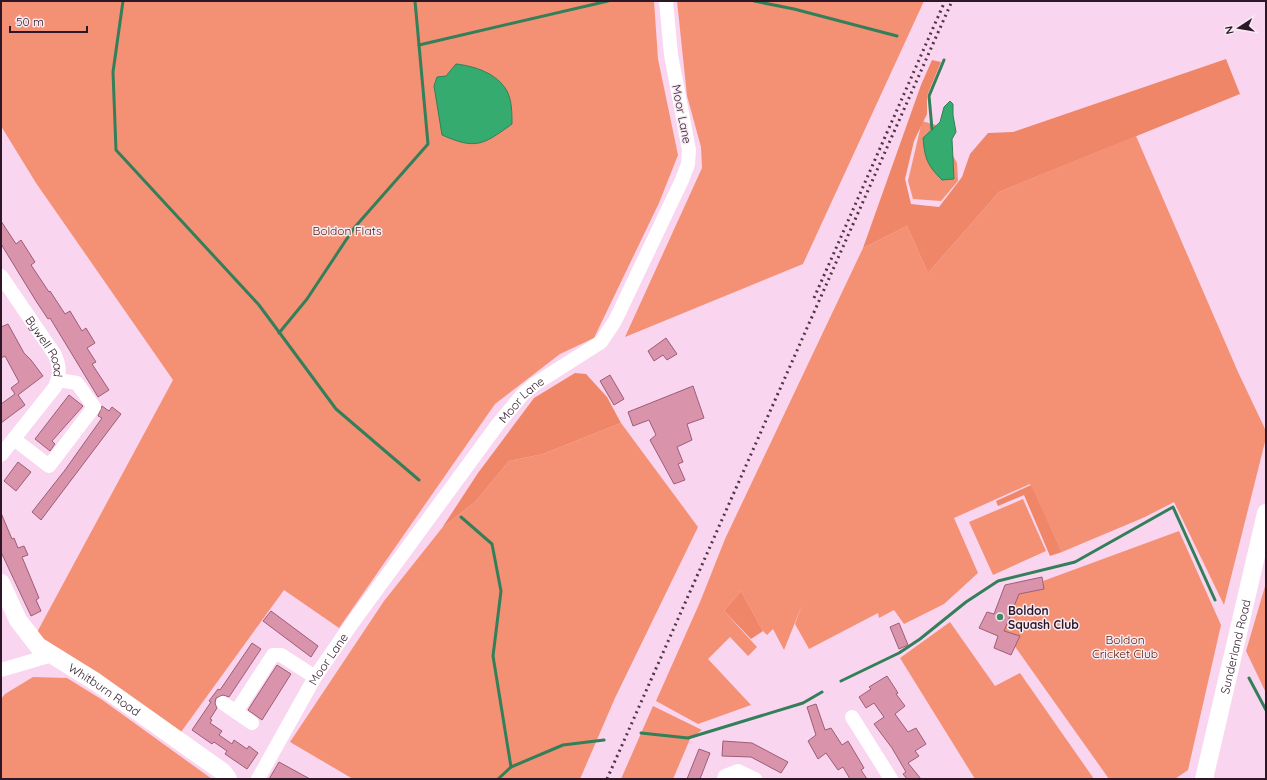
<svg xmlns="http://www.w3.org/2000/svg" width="1267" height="780" viewBox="0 0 1267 780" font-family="Quicksand,sans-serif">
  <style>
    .green { fill: #f49175 }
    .forest { fill: #ef8667 }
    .water { fill: #35ab70; stroke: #337f5a }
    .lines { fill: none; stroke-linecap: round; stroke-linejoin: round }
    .stream { stroke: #337f5a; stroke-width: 3 }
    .building { fill: #d994ac; stroke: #9d5d74 }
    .minor { stroke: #fff; stroke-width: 14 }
    .major { stroke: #fff; stroke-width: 18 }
    .rail { stroke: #4e3647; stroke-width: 3; stroke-dasharray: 2 4; stroke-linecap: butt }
    .poi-dot { fill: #398d60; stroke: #f7ebf3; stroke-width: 1.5 }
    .labels { text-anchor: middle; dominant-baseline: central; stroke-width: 3; stroke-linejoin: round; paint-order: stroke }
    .street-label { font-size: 12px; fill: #2d1727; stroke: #f7ebf3 }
    .park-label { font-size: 12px; fill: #581602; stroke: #f7ebf3 }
    .poi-label { font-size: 12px; font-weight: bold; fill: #2d1727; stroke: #f7ebf3; text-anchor: start }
  </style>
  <rect width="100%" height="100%" fill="#fad5ef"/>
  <!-- green -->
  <g class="green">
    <path d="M1 1H654L658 59 678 155 659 203 594 338 560 354 495 404 339 628 284 590 181 732 35 636 173 380 36 183 1 126Z"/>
    <path d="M677 1H924L803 264 625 337 702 168 701 147 687 96Z"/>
    <path d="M922 121 936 125 957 163 958 181 941 201 913 199 908 181Z"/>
    <path d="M1136 136 1238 372 1266 431V438L1224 605 1174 502 1145 517 1062 552 1030 484 954 518 978 573 944 604 904 624 894 610 879 618 878 613 809 649 795 624 802 605 784 650 773 629 767 635 763 631 741 591 724 611 757 647 748 656 730 637 708 659 751 705 698 724 656 701 700 602 725 539 863 248 907 226 928 273 999 192Z"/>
    <path d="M621 423 698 527 615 698 580 779H353L290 742 384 601 442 528 476 501 509 461 543 454Z"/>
    <path d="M1023 499 1046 551 993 575 969 522Z"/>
    <path d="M1179 531 1221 625 1188 770 1175 779H1109L1004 631 1019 594 1044 589 1043 581Z"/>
    <path d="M1266 583V693L1246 651Z"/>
    <path d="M950 622 995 686 1020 673 1094 779H975L900 658Z"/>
    <path d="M33 677 67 678 101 699 212 779H1V699L5 694Z"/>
    <path d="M653 706 702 730 690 739 673 779H621Z"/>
  </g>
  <!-- forest -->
  <g class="forest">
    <path d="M1226 59 1240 94 999 192 928 273 907 226 863 248 921 85 932 60 941 62 927 96V114L914 141 905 179 911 204 939 207 962 177 970 154 988 133 1013 132Z"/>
    <path d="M575 373 586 374 607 397 621 423 543 454 509 461 476 501 442 528 478 473 534 398Z"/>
    <path d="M1031 485 1062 552 1050 556 1024 495 998 506 996 501Z"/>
    <path d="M741 591 763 631 751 639 724 611Z"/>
  </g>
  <!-- water -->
  <g class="water">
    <path d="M456 64C474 66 497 73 507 91 512 101 512 113 512 124 483 145 476 150 442 135L434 86 437 77 446 76Z"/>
    <path d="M950 101 953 104V115L956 132 952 139 954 179 942 180C927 165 925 159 923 138L940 122 944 107Z"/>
  </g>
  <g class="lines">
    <!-- stream -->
    <g class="stream">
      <path d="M123 1 113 72 116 150 259 305 336 409 419 480"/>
      <path d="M415 1 419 45"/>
      <path d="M754 1 794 9 897 36"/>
      <path d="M932 129 929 96 944 60"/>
      <path d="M279 333 307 299 354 228 428 144 419 45 608 1"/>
      <path d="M461 517 492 544 501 591 493 656 511 767"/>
      <path d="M1249 678 1266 710"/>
      <path d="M841 681 899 653 920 639 966 602 998 581 1075 562 1173 507 1215 600"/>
      <path d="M641 733 688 738 803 703 822 692"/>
      <path d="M498 779 511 767 563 745 604 740"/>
    </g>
  </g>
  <!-- building -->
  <g class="building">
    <path d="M1 221 16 244 21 240 35 262 31 265 49 292 50 291 65 314 70 311 82 331 86 328 95 343 87 348 96 362 92 364 109 390 98 397 50 318 48 319 36 301 1 244Z"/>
    <path d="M8 324 24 353 31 360 43 376 18 395 25 405 1 423V404L15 394 11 388 19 382 5 356 1 358V327Z"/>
    <path d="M666 338 677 354 667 360 663 355 654 361 648 351Z"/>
    <path d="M610 375 624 399 614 405 600 381Z"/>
    <path d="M693 386 704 418 687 424 692 440 677 447 683 462 678 464 685 480 674 484 650 440 656 435 649 420 633 426 628 412Z"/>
    <path d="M69 395 83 406 52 441 55 444 50 451 35 439Z"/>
    <path d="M102 406 109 411 112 407 121 414 41 520 32 512 65 470 102 418 98 416Z"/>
    <path d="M18 462 31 472 16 491 4 481Z"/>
    <path d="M1 513 12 539 14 538 18 548 24 546 28 555 22 557 39 598 36 600 41 611 31 616 1 552Z"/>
    <path d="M1042 577 1044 589 1019 594 1004 631 1020 636 1011 655 994 648 998 636 979 628 987 612 994 614 1005 585Z"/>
    <path d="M271 611 318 646 311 657 263 621Z"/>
    <path d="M899 623 908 645 899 649 890 627Z"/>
    <path d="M252 643 261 649 229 697 223 695 216 698 215 703 217 708 210 719 212 720 210 723 222 731 219 735 232 744 234 740 247 749 249 746 258 753 247 769 225 754 227 751 214 742 212 744 192 730 211 702 209 701 218 689 220 690Z"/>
    <path d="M277 665 291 674 262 720 248 710Z"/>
    <path d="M887 676 898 693 896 694 905 706 895 714 908 732 916 728 926 744 915 751 919 756 908 763 921 779H907L903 774 906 772 892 748 874 724 884 717 874 703 866 708 859 697 871 689 869 687Z"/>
    <path d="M816 704 825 730 831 728 842 745 848 741 864 768 861 770 867 779H850L843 767 838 770 826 753 818 759 808 741 816 735 807 707Z"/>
    <path d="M723 741 752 743 788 762 781 773 751 757 722 756Z"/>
    <path d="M699 749 710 753 700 779H687Z"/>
    <path d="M279 762 310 779H269Z"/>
  </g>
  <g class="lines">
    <!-- minor -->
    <g class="minor">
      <path id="s1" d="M1 276 55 355C60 367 60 375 55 387L1 455"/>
      <path d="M14 439 49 466 94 407 77 383 58 380"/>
      <path d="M1 670 52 655"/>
      <path d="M223 703 252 723"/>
      <path d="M236 712 273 655H281L315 677"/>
      <path d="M852 717 891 779"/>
      <path id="s2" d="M258 779 315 677 353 622 498 424 523 394 535 384 601 342 615 321 682 180 688 164 689 150 671 55 666 1"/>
      <path d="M724 779 725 776 738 771 755 779"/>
    </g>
    <!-- major -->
    <g class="major">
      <path id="s3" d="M1 583 18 620 38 646 96 682 223 772 228 779"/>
      <path id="s4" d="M1204 779 1266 513"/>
    </g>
    <!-- rail -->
    <g class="rail">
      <path d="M814 298 945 1"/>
      <path d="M607 779 952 1"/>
    </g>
  </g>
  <!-- markers -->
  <circle class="poi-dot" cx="1000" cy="617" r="4"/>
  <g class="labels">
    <!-- street labels -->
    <g class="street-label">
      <text transform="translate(682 114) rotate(79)">Moor Lane</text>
      <text stroke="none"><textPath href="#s1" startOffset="84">Bywell Road</textPath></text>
      <text stroke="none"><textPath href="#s2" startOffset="463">Moor Lane</textPath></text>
      <text stroke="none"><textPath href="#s4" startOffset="136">Sunderland Road</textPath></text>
      <text stroke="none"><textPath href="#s2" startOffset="139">Moor Lane</textPath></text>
      <text stroke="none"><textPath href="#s3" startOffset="153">Whitburn Road</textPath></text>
    </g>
    <!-- park labels -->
    <g class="park-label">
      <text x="347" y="230">Boldon Flats</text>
      <text x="1125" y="639">Boldon<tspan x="1125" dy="14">Cricket Club</tspan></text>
    </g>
    <!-- poi labels -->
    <g class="poi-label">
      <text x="1008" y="610">Boldon<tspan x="1008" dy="14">Squash Club</tspan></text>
    </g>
  </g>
  <!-- border -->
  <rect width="1267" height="780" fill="none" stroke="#2d1727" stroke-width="4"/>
  <!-- north arrow -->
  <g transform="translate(1239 28) rotate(258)" stroke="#f7ebf3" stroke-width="3" paint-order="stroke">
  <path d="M0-3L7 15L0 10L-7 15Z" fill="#2d1727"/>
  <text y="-6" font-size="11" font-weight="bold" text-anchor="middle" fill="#2d1727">N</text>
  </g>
  <!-- scale -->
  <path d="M10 26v6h77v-6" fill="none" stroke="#2d1727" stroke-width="2"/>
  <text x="16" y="26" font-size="12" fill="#2d1727" stroke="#f7ebf3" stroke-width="3" paint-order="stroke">50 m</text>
</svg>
